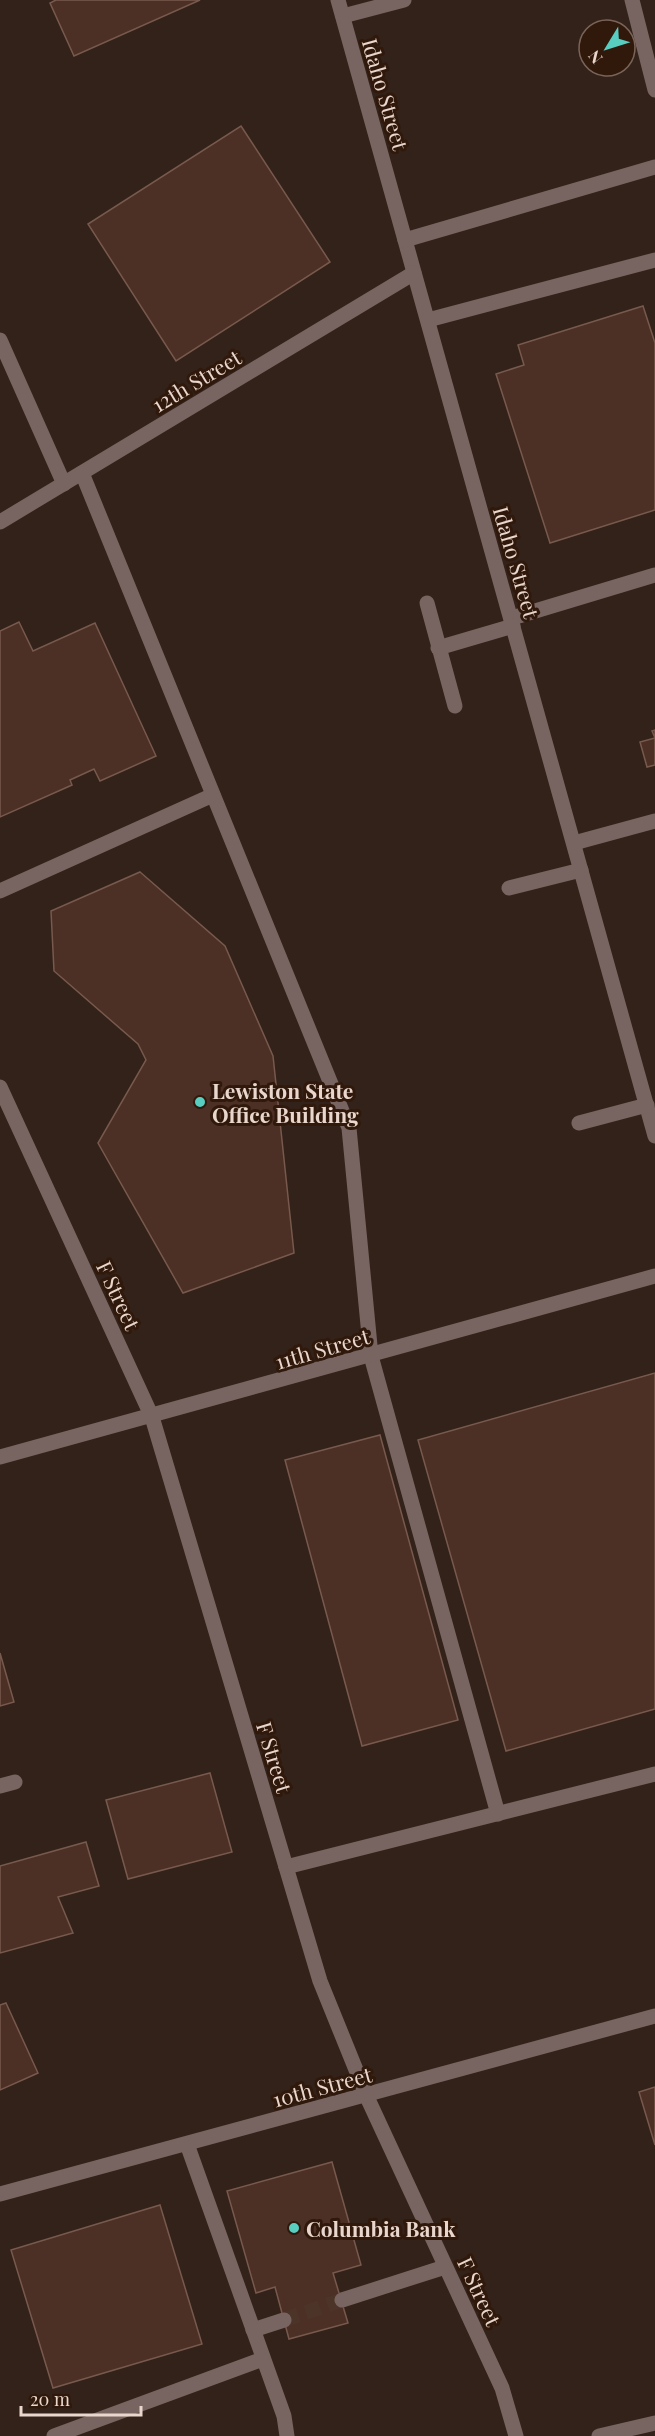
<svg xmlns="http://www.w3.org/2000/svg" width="655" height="2436" viewBox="0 0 655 2436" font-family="'Playfair Display',serif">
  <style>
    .commercial { fill: #33221a; fill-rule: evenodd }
    .building { fill: #4c3025; stroke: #78594d; stroke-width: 1.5 }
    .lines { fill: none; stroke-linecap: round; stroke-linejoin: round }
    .minor-tunnel { stroke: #4c3528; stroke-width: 15; stroke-dasharray: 15 8; stroke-linecap: butt }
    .minor { stroke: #786561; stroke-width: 15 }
    .poi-dot { fill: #58cec0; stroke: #30180b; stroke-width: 2 }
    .labels { text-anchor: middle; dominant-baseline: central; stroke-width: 6; stroke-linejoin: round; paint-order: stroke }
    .street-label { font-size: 21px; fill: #e9d7ce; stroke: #30180b }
    .poi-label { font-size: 21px; font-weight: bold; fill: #e9d7ce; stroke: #30180b; text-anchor: start }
  </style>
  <rect width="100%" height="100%" fill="#30180b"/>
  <!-- commercial -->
  <path class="commercial" d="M0 0H655V2436H0ZM589 30H625V66H589Z"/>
  <!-- building -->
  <g class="building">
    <path d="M56 0H200L74 56 50 3Z"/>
    <path d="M241 126 330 262 176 361 88 224Z"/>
    <path d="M643 306 655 343V510L550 543 496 374 524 365 518 345Z"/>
    <path d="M19 622 33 651 95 623 156 756 100 781 94 769 70 780 72 785 0 817V631Z"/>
    <path d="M655 730V765L647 767 640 742 655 738 652 731Z"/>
    <path d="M140 872 225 946 273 1056 294 1253 183 1293 98 1143 146 1060 138 1044 54 971 51 911Z"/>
    <path d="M655 1373V1709L506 1751 418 1440Z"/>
    <path d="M380 1435 458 1720 362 1746 285 1460Z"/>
    <path d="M0 1653 14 1702 0 1706Z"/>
    <path d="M210 1773 232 1852 128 1879 106 1800Z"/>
    <path d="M86 1842 99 1886 58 1897 73 1933 0 1953V1866Z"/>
    <path d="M6 2003 38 2073 0 2090V2005Z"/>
    <path d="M655 2087V2145L639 2092Z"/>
    <path d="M332 2162 361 2265 333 2273 348 2323 289 2339 275 2287 256 2293 227 2191Z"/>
    <path d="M160 2205 202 2344 53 2388 11 2250Z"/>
  </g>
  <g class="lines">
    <!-- minor-tunnel -->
    <path class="minor-tunnel" d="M284 2320 342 2300"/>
    <!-- minor -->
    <g class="minor">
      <path d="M338 0 655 1136"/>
      <path d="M632 0 655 90"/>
      <path d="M343 16 404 0"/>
      <path d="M405 240 655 167"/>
      <path d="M428 320 655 260"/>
      <path d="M0 340 64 484"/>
      <path d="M82 473 349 1128 371 1356 498 1814"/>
      <path d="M0 522 414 273"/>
      <path d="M427 603 455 706"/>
      <path d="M512 618 655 575"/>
      <path d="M438 648 513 626"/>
      <path d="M574 843 655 821"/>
      <path d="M509 888 581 870"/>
      <path d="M0 891 213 795"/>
      <path d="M0 1087 152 1417 320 1981 367 2097 502 2388 516 2436"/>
      <path d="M579 1123 647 1105"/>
      <path d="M0 1457 655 1276"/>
      <path d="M0 1786 15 1782"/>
      <path d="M286 1867 655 1774"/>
      <path d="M187 2144 284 2416 287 2436"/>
      <path d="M0 2194 655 2016"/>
      <path d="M342 2300 445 2267"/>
      <path d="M253 2330 284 2320"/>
      <path d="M54 2436 263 2359"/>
      <path d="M599 2436 655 2423"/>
    </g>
  </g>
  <!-- markers -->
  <g class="poi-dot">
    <circle cx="200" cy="1102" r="6"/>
    <circle cx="294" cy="2228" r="6"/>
  </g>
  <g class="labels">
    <!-- street labels -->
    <g class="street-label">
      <text transform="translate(386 94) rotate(74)">Idaho Street</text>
      <text transform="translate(196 380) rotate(-31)">12th Street</text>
      <text transform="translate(517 562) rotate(74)">Idaho Street</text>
      <text transform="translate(119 1295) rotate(65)">F Street</text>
      <text transform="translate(322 1348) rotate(-16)">11th Street</text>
      <text transform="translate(275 1757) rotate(73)">F Street</text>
      <text transform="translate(322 2086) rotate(-15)">10th Street</text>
      <text transform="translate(480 2291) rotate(65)">F Street</text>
    </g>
    <!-- poi labels -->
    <g class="poi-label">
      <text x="212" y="1090">Lewiston State<tspan x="212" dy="24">Office Building</tspan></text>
      <text x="306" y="2228">Columbia Bank</text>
    </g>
  </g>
  <!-- north arrow -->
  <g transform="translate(607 48) rotate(232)"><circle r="28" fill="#30180b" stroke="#7a6459" stroke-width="1.5"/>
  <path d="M0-4.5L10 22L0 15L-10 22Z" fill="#58cec0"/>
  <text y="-9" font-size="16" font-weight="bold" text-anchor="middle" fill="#e9d7ce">N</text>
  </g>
  <!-- scale -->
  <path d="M21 2406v9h120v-9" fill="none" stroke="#e9d7ce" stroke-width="3"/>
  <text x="30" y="2406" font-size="18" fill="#e9d7ce" stroke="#30180b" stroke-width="4.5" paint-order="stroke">20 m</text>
</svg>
